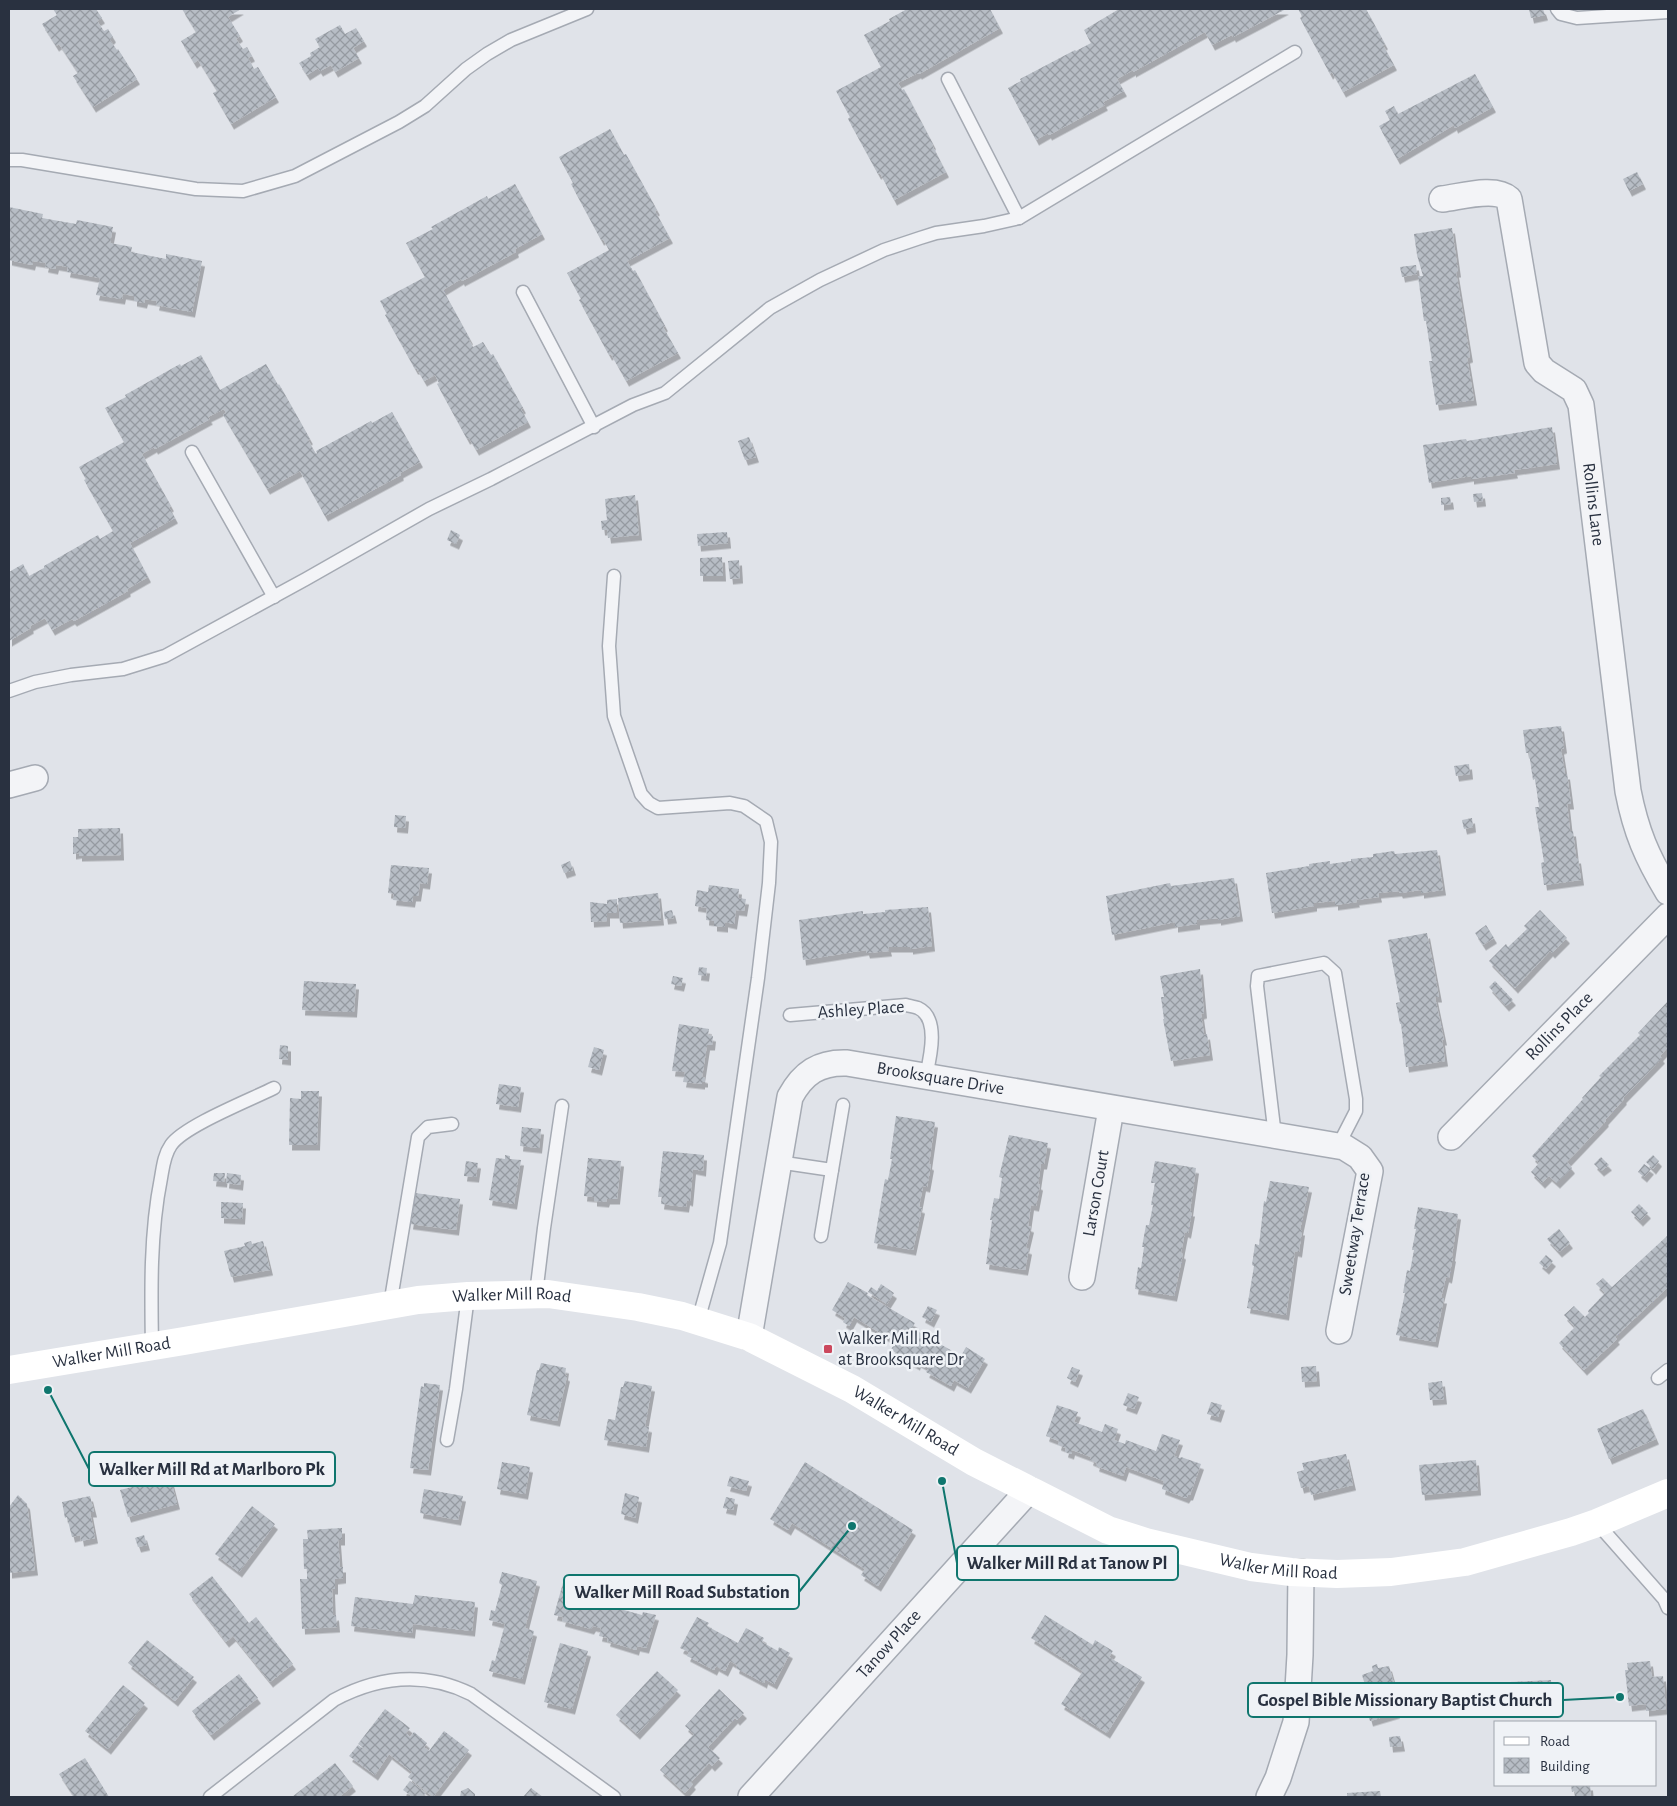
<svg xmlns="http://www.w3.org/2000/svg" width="1677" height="1806" viewBox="0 0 1677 1806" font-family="'Alegreya Sans',sans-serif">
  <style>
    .building { fill: url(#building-cross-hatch); filter: url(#shadow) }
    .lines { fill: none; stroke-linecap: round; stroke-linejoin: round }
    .lane-casing { stroke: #a5aab3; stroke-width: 15 }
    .street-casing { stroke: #a5aab3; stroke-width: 28 }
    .lane { stroke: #f3f4f7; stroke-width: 12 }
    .street { stroke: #f3f4f7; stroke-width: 25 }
    .secondary { stroke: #fff; stroke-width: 28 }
    .poi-dot { fill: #cb485d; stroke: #eff2f6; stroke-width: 2 }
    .labels { text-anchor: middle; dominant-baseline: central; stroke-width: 5; stroke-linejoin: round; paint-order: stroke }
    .street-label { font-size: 18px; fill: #293140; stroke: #eff2f6 }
    .poi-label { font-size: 18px; fill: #293140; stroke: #eff2f6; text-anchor: start }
    .leader { fill: none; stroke: #0f766e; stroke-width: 2 }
    .callout-dot { fill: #0f766e; stroke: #eff2f6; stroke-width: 2 }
    .callout { fill: #eff2f6; stroke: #0f766e; stroke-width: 2 }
    .callout-label { font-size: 19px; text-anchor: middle; font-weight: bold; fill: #293140 }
  </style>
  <defs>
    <pattern id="building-cross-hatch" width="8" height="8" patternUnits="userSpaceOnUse" patternTransform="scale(1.25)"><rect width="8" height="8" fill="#b7bdc5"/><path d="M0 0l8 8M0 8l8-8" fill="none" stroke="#959aa1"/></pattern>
    <filter id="shadow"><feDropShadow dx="3" dy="5.5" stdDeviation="0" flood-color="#0004"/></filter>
  </defs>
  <rect width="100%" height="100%" fill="#e0e3e9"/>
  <!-- building -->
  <g class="building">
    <path d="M53 9H96L102 18 97 21 104 31 108 29 113 37 110 40 117 50 118 49 137 79 93 107 73 76 78 73 59 44 56 46 42 24 57 15Z"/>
    <path d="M182 9H241L228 17 240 36 236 39 243 49 247 47 252 56 248 58 254 69 258 67 276 97 231 124 213 93 217 91 198 60 194 63 181 41 196 32Z"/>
    <path d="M907 9H990L1000 28 919 74 918 73 898 83 902 90 904 89 933 144 932 145 946 172 894 200 880 173 878 174 848 119 850 117 836 91 881 67 864 35 890 21 889 19Z"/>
    <path d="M1119 9H1286L1233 37 1232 35 1212 45 1205 32 1133 72V70L1117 79 1124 91 1103 102 1105 105 1049 135 1048 133 1036 140 1008 88 1021 81 1020 79 1075 50 1076 51 1091 43 1084 30Z"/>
    <path d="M1298 9H1366L1385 44 1383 45 1394 65 1343 92 1332 72 1330 74 1300 18 1302 16Z"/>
    <path d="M1529 9H1543L1545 15 1531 18Z"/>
    <path d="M340 25 345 34 356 28 364 41 353 48 359 58 335 72 331 65 320 71 318 68 307 75 299 63 311 56 310 53 320 47 315 39Z"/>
    <path d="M1475 74 1493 107 1455 128 1454 125 1397 159 1379 126 1390 120 1385 111 1394 106 1398 114Z"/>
    <path d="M610 129 624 155 626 154 657 210 655 211 670 238 627 261 633 271 635 270 665 326 663 327 678 353 626 381 611 354 609 355 579 300 581 299 567 273 609 250 603 239 601 240 571 184 573 183 559 157Z"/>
    <path d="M1637 172 1643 184 1629 191 1623 179Z"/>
    <path d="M515 184 542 234 515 249 516 252 462 281 461 279 443 290 470 339 469 340 473 347 483 342 491 355 493 354 523 408 521 409 528 422 476 450 469 438 467 439 437 384 439 383 435 375 424 381 417 369H415L385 315 387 314 380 301 425 277 406 243 433 229 431 227 487 196 488 199Z"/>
    <path d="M9 207 43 214 42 218 76 224 77 220 113 227 110 243 132 247 131 252 166 259V254L202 261 192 312 156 305 157 301 145 299 144 303 134 301V296L123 294 122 299 96 295 100 278 67 272 68 267 56 265 55 269 45 267 46 263 33 261 32 265 9 260Z"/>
    <path d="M1452 228 1458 272H1456L1470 357 1467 358 1474 400 1436 405 1429 361H1432L1426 321H1424L1418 276H1423L1417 255 1414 234Z"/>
    <path d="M1416 265 1417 274 1402 277 1400 267Z"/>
    <path d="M201 355 220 390 266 364 278 385 279 384 310 439 308 440 316 454 317 453 316 451 371 421 372 423 392 412 420 462 400 473 401 475 325 516 300 471 267 489 223 415 226 413 224 409 208 417 210 419 155 449 154 447 142 454 171 506 169 507 175 518 130 543 148 577 127 589 128 591 74 621 72 619 52 630 45 618 30 626 31 628 9 641V572L23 564 29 576 44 568V566L98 535 100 539 113 531 84 480 86 479 79 467 124 442 105 408 126 397 125 395 180 364 181 366Z"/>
    <path d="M1552 427 1557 464 1514 470 1515 473 1471 479V476L1429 483 1423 445 1466 439 1467 441Z"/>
    <path d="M749 437 756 457 745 460 738 441Z"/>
    <path d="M1482 493 1483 501 1474 502 1473 494Z"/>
    <path d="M635 495 639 535 608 538 607 530H602L601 521 607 520 605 499Z"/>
    <path d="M1450 497 1451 504 1441 505V498Z"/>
    <path d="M451 530 460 535 456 544 447 540Z"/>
    <path d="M727 532 728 543 698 546 697 534Z"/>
    <path d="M722 557 723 576H700V558Z"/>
    <path d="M739 560 740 578 730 579 728 561Z"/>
    <path d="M1561 726 1564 748 1561 749 1565 774H1567L1571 804H1567L1570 831H1573L1576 858H1578L1581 880 1544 885 1541 863 1544 862 1535 807H1539L1535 779 1533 780 1529 753H1526L1523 730Z"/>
    <path d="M1469 764 1470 774 1456 776 1454 766Z"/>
    <path d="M395 815 406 816 405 828 394 827Z"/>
    <path d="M1472 818 1473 827 1464 829 1462 820Z"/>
    <path d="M120 828 121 855 79 856V853L73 854V837H78V829Z"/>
    <path d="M1437 850 1443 890 1421 893V890L1400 893 1399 891 1378 893 1379 897 1356 900 1357 902 1335 905V901L1314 903V906L1272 913 1266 873 1309 866V864L1330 861V864L1351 861V859L1373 857V854L1394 851 1395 854Z"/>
    <path d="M570 861 573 870 564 873 561 865Z"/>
    <path d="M391 865 429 868 427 884 420 883 418 896H413L412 902 393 900 394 894 388 893Z"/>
    <path d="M1234 878 1240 916 1218 920V918L1197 920V924L1175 927V922L1112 935 1106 896 1170 883 1171 886Z"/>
    <path d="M709 885 739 889 738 898 746 899 744 911 736 910 734 924 725 922V927L714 926V921L706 920 707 908 695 906 697 890 708 892Z"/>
    <path d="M658 893 661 920 620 923 618 898Z"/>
    <path d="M617 899V913H607V921L591 922 590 902 607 904V900Z"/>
    <path d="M928 907 932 946 910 949V947H888L889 951 867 953 866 950 803 960 799 920 863 911V914L885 912V910Z"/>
    <path d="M672 910 674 918 665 919 664 912Z"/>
    <path d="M1540 910 1567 938 1552 953 1550 951 1515 988 1489 961 1506 944 1508 947 1527 929 1524 926Z"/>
    <path d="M1486 925 1494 938 1483 945 1475 933Z"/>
    <path d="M1427 933 1439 997H1435L1444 1040H1442L1445 1061 1406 1067 1401 1024H1400L1396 1003 1400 1002 1388 940Z"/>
    <path d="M699 967 707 968 706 976 698 975Z"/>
    <path d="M1200 969 1204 1013 1201 1014 1204 1035 1207 1034 1210 1055 1171 1061 1163 1019H1164L1161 997H1164L1160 976Z"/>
    <path d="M673 976 683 978 681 986 671 984Z"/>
    <path d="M304 981 356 984 354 1012 302 1010Z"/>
    <path d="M1495 981 1513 1000 1506 1006 1489 987Z"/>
    <path d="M1668 1001V1047L1660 1056 1662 1058 1623 1098 1624 1099 1605 1120 1606 1121 1567 1162 1572 1168 1557 1183 1549 1176 1542 1183 1531 1172 1539 1163 1532 1156 1583 1099 1582 1098 1601 1077 1599 1076 1640 1035 1638 1033Z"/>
    <path d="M679 1024 709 1029 708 1035 713 1036 712 1045H707L702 1077 705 1078V1082H702V1084L683 1082 685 1072 672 1071Z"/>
    <path d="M280 1045 288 1046V1060L279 1059Z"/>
    <path d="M594 1047 604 1050 599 1070 588 1067Z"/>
    <path d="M499 1084 521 1087 518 1107 496 1104Z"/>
    <path d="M301 1091H319L317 1145H289L290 1098 301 1099Z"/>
    <path d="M896 1116 935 1122 929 1164 931 1165 927 1187 923 1186 919 1207 922 1208 913 1250 874 1243 885 1179 888 1180 892 1159H890Z"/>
    <path d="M522 1127 541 1129 539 1148 520 1146Z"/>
    <path d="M1009 1135 1048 1143 1044 1164H1041L1038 1184 1040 1185 1036 1206 1031 1205 1028 1226 1031 1227 1026 1248 1029 1249 1025 1270 986 1264 992 1220H990L994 1198 999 1199 1002 1178 999 1177Z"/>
    <path d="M663 1151 704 1155 703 1171 693 1169 690 1201 687 1200 686 1207 661 1204 662 1197H658Z"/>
    <path d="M505 1155 510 1156V1159L521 1160 514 1204 489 1200 496 1158 505 1159Z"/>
    <path d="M1653 1155 1659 1161 1653 1169 1646 1162Z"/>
    <path d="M1601 1157 1609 1165 1601 1171 1594 1164Z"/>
    <path d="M588 1158 621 1161 617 1199H607L606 1202 594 1201V1197L584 1196Z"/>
    <path d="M466 1161 478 1163 476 1177 464 1176Z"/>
    <path d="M1155 1161 1196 1168 1190 1211H1192L1188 1233 1185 1232 1181 1253 1183 1254 1174 1296 1135 1289 1138 1267 1141 1268 1144 1247H1142L1146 1225H1149L1153 1205H1151L1155 1183H1151Z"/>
    <path d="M1644 1164 1651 1169 1644 1177 1638 1172Z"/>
    <path d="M214 1173H225L224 1182 213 1181Z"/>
    <path d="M227 1173 241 1175 240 1185 226 1183Z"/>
    <path d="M1270 1181 1309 1187 1300 1230H1302L1299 1252 1295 1251 1286 1315 1247 1308 1254 1266 1252 1265 1255 1244 1259 1245 1264 1201 1266 1202Z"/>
    <path d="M415 1193 460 1199 456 1230 410 1224Z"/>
    <path d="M221 1202 243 1203 242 1219 221 1218Z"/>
    <path d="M1639 1204 1648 1213 1640 1221 1631 1212Z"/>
    <path d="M1418 1207 1458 1214 1452 1256H1453L1449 1278 1446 1277 1441 1298H1444L1435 1342 1396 1335 1405 1293H1403L1407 1270 1410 1271 1414 1250H1412L1416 1229H1414Z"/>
    <path d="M1559 1229 1570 1243 1559 1252 1547 1239Z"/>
    <path d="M1667 1236 1668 1238V1287L1615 1337 1617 1339 1584 1370 1559 1343 1575 1327 1564 1315 1574 1306 1585 1317 1589 1313 1588 1311 1605 1293 1596 1284 1603 1278 1612 1287Z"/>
    <path d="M251 1241 252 1244 263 1241 270 1270 231 1277 224 1251 245 1246 244 1243Z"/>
    <path d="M1546 1255 1553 1261 1546 1269 1539 1263Z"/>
    <path d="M848 1282 868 1293 867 1295 915 1323 912 1328 961 1356 966 1347 985 1359 968 1388 954 1380 951 1386 926 1372 929 1368 918 1362 917 1365 891 1350 895 1342 854 1317 849 1326 843 1322 845 1318 832 1310Z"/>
    <path d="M881 1284 894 1293 887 1304 868 1292 871 1287 877 1291Z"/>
    <path d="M928 1306 937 1310 931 1322 922 1317Z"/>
    <path d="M541 1363 566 1368 565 1375 567 1376 557 1421 527 1415 537 1370H539Z"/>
    <path d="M1316 1366 1317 1381 1302 1382 1301 1367Z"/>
    <path d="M1072 1367 1080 1370 1075 1382 1067 1378Z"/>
    <path d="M625 1381 652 1386 645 1426 649 1427 646 1447 604 1440 608 1419 615 1420 621 1387H623Z"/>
    <path d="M1442 1381 1444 1399 1430 1400 1428 1383Z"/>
    <path d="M424 1383 440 1385 428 1470 410 1468 421 1386 424 1387Z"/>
    <path d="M1128 1393 1139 1397 1134 1409 1123 1405Z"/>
    <path d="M1211 1402 1222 1405 1218 1417 1207 1414Z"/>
    <path d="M1057 1405 1078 1412 1074 1422 1102 1432 1105 1424 1118 1429 1114 1440 1125 1444 1126 1440 1156 1451 1162 1434 1180 1440 1174 1456 1180 1458 1181 1457 1201 1464 1190 1495H1188L1186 1498 1162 1489 1164 1481 1126 1467 1123 1476 1096 1466 1097 1463 1090 1460 1091 1457 1072 1450 1071 1454 1065 1452 1066 1448 1058 1445 1059 1441 1046 1436Z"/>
    <path d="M1643 1409 1656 1439 1609 1459 1597 1429Z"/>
    <path d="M1346 1454 1353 1485 1311 1495 1309 1486 1301 1488 1297 1472 1304 1470 1302 1463Z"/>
    <path d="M1476 1460 1478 1490 1422 1495 1419 1465Z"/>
    <path d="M502 1462 530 1467 525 1494 497 1489Z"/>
    <path d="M805 1462 913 1530 878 1586 861 1575 865 1569 792 1523 788 1530 770 1519Z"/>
    <path d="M158 1474 159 1480 170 1477 177 1504 128 1517 120 1490 144 1484 143 1479Z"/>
    <path d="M730 1476 749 1481 746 1491 727 1486Z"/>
    <path d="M424 1489 463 1496 458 1520 420 1513Z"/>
    <path d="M625 1493 639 1497 635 1518 621 1514Z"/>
    <path d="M18 1495 27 1504 35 1570 9 1573V1507Z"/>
    <path d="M90 1496 94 1512H90L95 1538 81 1541 80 1535 72 1537 67 1517 65 1518 62 1502Z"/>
    <path d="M726 1497 735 1499 733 1510 723 1508Z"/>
    <path d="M252 1506 275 1524 239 1572 215 1554Z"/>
    <path d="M342 1528V1540H338L340 1567H343V1578L335 1579V1589H332L333 1616 336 1615 337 1627 302 1629 300 1579H307V1569H304L303 1539H308L307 1530Z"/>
    <path d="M144 1535 147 1545 138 1547 135 1538Z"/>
    <path d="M502 1572 537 1581 525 1628 534 1631 522 1679 489 1671 492 1660 495 1661 505 1624 489 1620 491 1610 495 1611 502 1585 499 1583Z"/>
    <path d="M212 1576 249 1623 256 1617 293 1664 270 1682 233 1636 226 1642 189 1594Z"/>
    <path d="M563 1583 575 1586V1589L598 1595 599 1591 611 1595 608 1602 621 1606 620 1609 642 1615 643 1612 656 1615 646 1648 637 1646 636 1650 607 1641 608 1638 599 1636 601 1628 593 1626 591 1629 562 1621 563 1617 554 1615Z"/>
    <path d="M415 1595 475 1602 472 1631 413 1624 412 1633 351 1626 355 1597 413 1604Z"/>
    <path d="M1045 1615 1093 1645 1095 1640 1113 1651 1109 1657 1142 1677 1107 1733 1061 1704 1083 1671 1031 1638Z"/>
    <path d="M697 1617 709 1623 707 1626 738 1643 746 1628 764 1638 762 1642 778 1651 779 1647 790 1653 774 1684 765 1679 764 1683 736 1668 737 1665 730 1661 725 1671 716 1666 714 1670 687 1656 689 1652 680 1648Z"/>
    <path d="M147 1640 194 1677 175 1701 128 1663Z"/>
    <path d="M560 1643 588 1651 572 1709 544 1702Z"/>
    <path d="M1650 1661 1652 1677 1663 1676 1666 1709 1646 1711V1704L1629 1706 1625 1670H1628L1627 1663Z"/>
    <path d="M1377 1664 1378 1668 1389 1666 1395 1687 1390 1688 1397 1713 1370 1721 1363 1696 1368 1695 1362 1675 1373 1671 1372 1666Z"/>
    <path d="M657 1671 678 1690 637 1734 616 1715Z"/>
    <path d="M239 1674 258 1698 211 1735 192 1711Z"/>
    <path d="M1551 1680 1552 1697H1546L1547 1707 1512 1710 1510 1682Z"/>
    <path d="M123 1685 145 1703 108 1749 85 1731Z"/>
    <path d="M719 1689 744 1713 737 1720 735 1718 708 1747 720 1758 712 1766 709 1763 691 1782 693 1784 685 1793 660 1770 694 1734 685 1726Z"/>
    <path d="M385 1709 410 1728 406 1733 410 1737 414 1732 427 1743 424 1747 429 1751 444 1731 469 1750 433 1797 408 1777 412 1772 389 1754 375 1775 349 1756 358 1745 374 1756 358 1744Z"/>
    <path d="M1400 1736 1402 1746 1390 1747 1389 1737Z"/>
    <path d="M85 1758 109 1797H74L59 1774Z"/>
    <path d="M335 1763 353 1786 339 1797H292Z"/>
    <path d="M410 1781 426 1793 422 1797H413L403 1790Z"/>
    <path d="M1571 1785H1590L1591 1797H1575V1791L1572 1792Z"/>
    <path d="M468 1788 475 1794V1797H460L461 1791Z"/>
    <path d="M531 1788 543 1797H523Z"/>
    <path d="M1380 1791 1381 1797H1347V1793Z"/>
  </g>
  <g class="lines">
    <!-- lane casing -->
    <g class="lane-casing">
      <g id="lane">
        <path d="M1557 9 1561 14 1577 18 1668 12"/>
        <path d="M948 79 1019 218"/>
        <path d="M9 160H22L196 189 243 191 295 176 399 122 425 106 466 69 487 54 511 40 587 9"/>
        <path d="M523 292 594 427"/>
        <path d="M192 452 274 597"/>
        <path d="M614 576 609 646 614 716 641 794 649 803 658 808 730 803 744 806 766 821 771 842 769 883 758 978 720 1243 698 1321"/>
        <path d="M9 691 35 682 71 675 123 669 165 656 306 579 429 509 491 479 633 405 665 393 770 308 820 280 884 250 920 238 936 233 984 226 1019 218 1295 52"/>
        <path d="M790 1015 906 1005C910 1006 915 1007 918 1008 940 1018 930 1058 926 1076"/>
        <path d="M1275 1136 1257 986 1258 976 1324 963 1335 973 1356 1099V1111L1338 1146"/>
        <path d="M778 1162 832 1170 843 1105"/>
        <path d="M821 1236 832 1170"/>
        <path d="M536 1294 544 1228 562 1106"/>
        <path d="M390 1305 418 1137 428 1127 452 1124"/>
        <path d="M152 1347C151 1291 150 1233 161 1178 163 1167 164 1155 171 1145 184 1126 250 1100 274 1088"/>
        <path d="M1658 1378 1668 1370"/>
        <path d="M447 1440 456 1389 468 1296"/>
        <path d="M1597 1523 1664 1599 1668 1608"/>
        <path d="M210 1797 334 1700C379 1676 424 1671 471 1694L614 1797"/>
      </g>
    </g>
    <!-- street casing -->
    <g class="street-casing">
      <g id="street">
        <path id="s1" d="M1442 199C1460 197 1495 186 1509 199L1537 363 1544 371 1574 390 1581 405 1628 791C1636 832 1647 857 1668 892"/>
        <path d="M9 785 35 778"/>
        <path id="s2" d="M1451 1137 1668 916"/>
        <path id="s3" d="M1082 1277 1111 1109"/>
        <path id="s4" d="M749 1337 790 1097C803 1073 819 1062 847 1063L1344 1147 1360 1157 1370 1171 1339 1331"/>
        <path id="s5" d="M751 1797 1029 1490"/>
        <path d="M1269 1797 1278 1778 1296 1722 1300 1655 1301 1572"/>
      </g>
    </g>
    <!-- lane -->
    <use href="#lane" class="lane"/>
    <!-- street -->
    <use href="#street" class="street"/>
    <!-- secondary -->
    <path class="secondary" id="s6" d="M9 1370 184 1341 418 1300 468 1296 548 1294 638 1307 682 1316 749 1337 852 1389 974 1462 1108 1530 1146 1542 1251 1567 1291 1572 1337 1574 1391 1572 1465 1562 1571 1532 1597 1523 1668 1493"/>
  </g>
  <!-- markers -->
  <rect class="poi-dot" x="823" y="1344" width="10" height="10" rx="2.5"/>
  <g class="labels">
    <!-- street labels -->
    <g class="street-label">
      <text stroke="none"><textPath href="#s1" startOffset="398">Rollins Lane</textPath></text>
      <text transform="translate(861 1010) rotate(-4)">Ashley Place</text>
      <text stroke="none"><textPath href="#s2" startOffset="155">Rollins Place</textPath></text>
      <text stroke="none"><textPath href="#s4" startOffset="409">Brooksquare Drive</textPath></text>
      <text stroke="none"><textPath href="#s3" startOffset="85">Larson Court</textPath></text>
      <text transform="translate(1355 1234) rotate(-81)">Sweetway Terrace</text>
      <text stroke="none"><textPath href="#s6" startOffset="509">Walker Mill Road</textPath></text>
      <text stroke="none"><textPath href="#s6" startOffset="104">Walker Mill Road</textPath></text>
      <text stroke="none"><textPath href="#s6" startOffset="929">Walker Mill Road</textPath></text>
      <text stroke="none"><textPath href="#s6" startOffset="1334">Walker Mill Road</textPath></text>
      <text stroke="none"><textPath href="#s5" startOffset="206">Tanow Place</textPath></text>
    </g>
    <!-- poi labels -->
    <g class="poi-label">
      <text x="838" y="1339">Walker Mill Rd<tspan x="838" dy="21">at Brooksquare Dr</tspan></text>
    </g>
  </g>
  <!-- callouts -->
  <path class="leader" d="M48 1390L89 1469M942 1481L957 1563M852 1526L799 1592M1620 1697L1563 1700"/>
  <g class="callout-dot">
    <circle cx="48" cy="1390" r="5"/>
    <circle cx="942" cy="1481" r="5"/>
    <circle cx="852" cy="1526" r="5"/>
    <circle cx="1620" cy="1697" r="5"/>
  </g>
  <g class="callout">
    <rect x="89" y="1452" width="246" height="34" rx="5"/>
    <rect x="957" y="1546" width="221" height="34" rx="5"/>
    <rect x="564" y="1575" width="235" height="34" rx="5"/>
    <rect x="1248" y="1683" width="315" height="34" rx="5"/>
  </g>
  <g class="callout-label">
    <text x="212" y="1475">Walker Mill Rd at Marlboro Pk</text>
    <text x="1067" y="1569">Walker Mill Rd at Tanow Pl</text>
    <text x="682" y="1598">Walker Mill Road Substation</text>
    <text x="1405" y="1706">Gospel Bible Missionary Baptist Church</text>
  </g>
  <!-- border -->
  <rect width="1677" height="1806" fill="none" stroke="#293140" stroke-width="20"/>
  <!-- legend -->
  <rect x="1494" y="1721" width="162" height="65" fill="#eff2f6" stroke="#a0a5ad"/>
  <rect x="1504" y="1737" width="25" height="8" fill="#ffffff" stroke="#a0a5ad"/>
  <text x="1540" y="1746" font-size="15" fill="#293140">Road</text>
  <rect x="1504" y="1758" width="25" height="15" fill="url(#building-cross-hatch)" stroke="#a0a5ad"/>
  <text x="1540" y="1771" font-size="15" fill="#293140">Building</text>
</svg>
